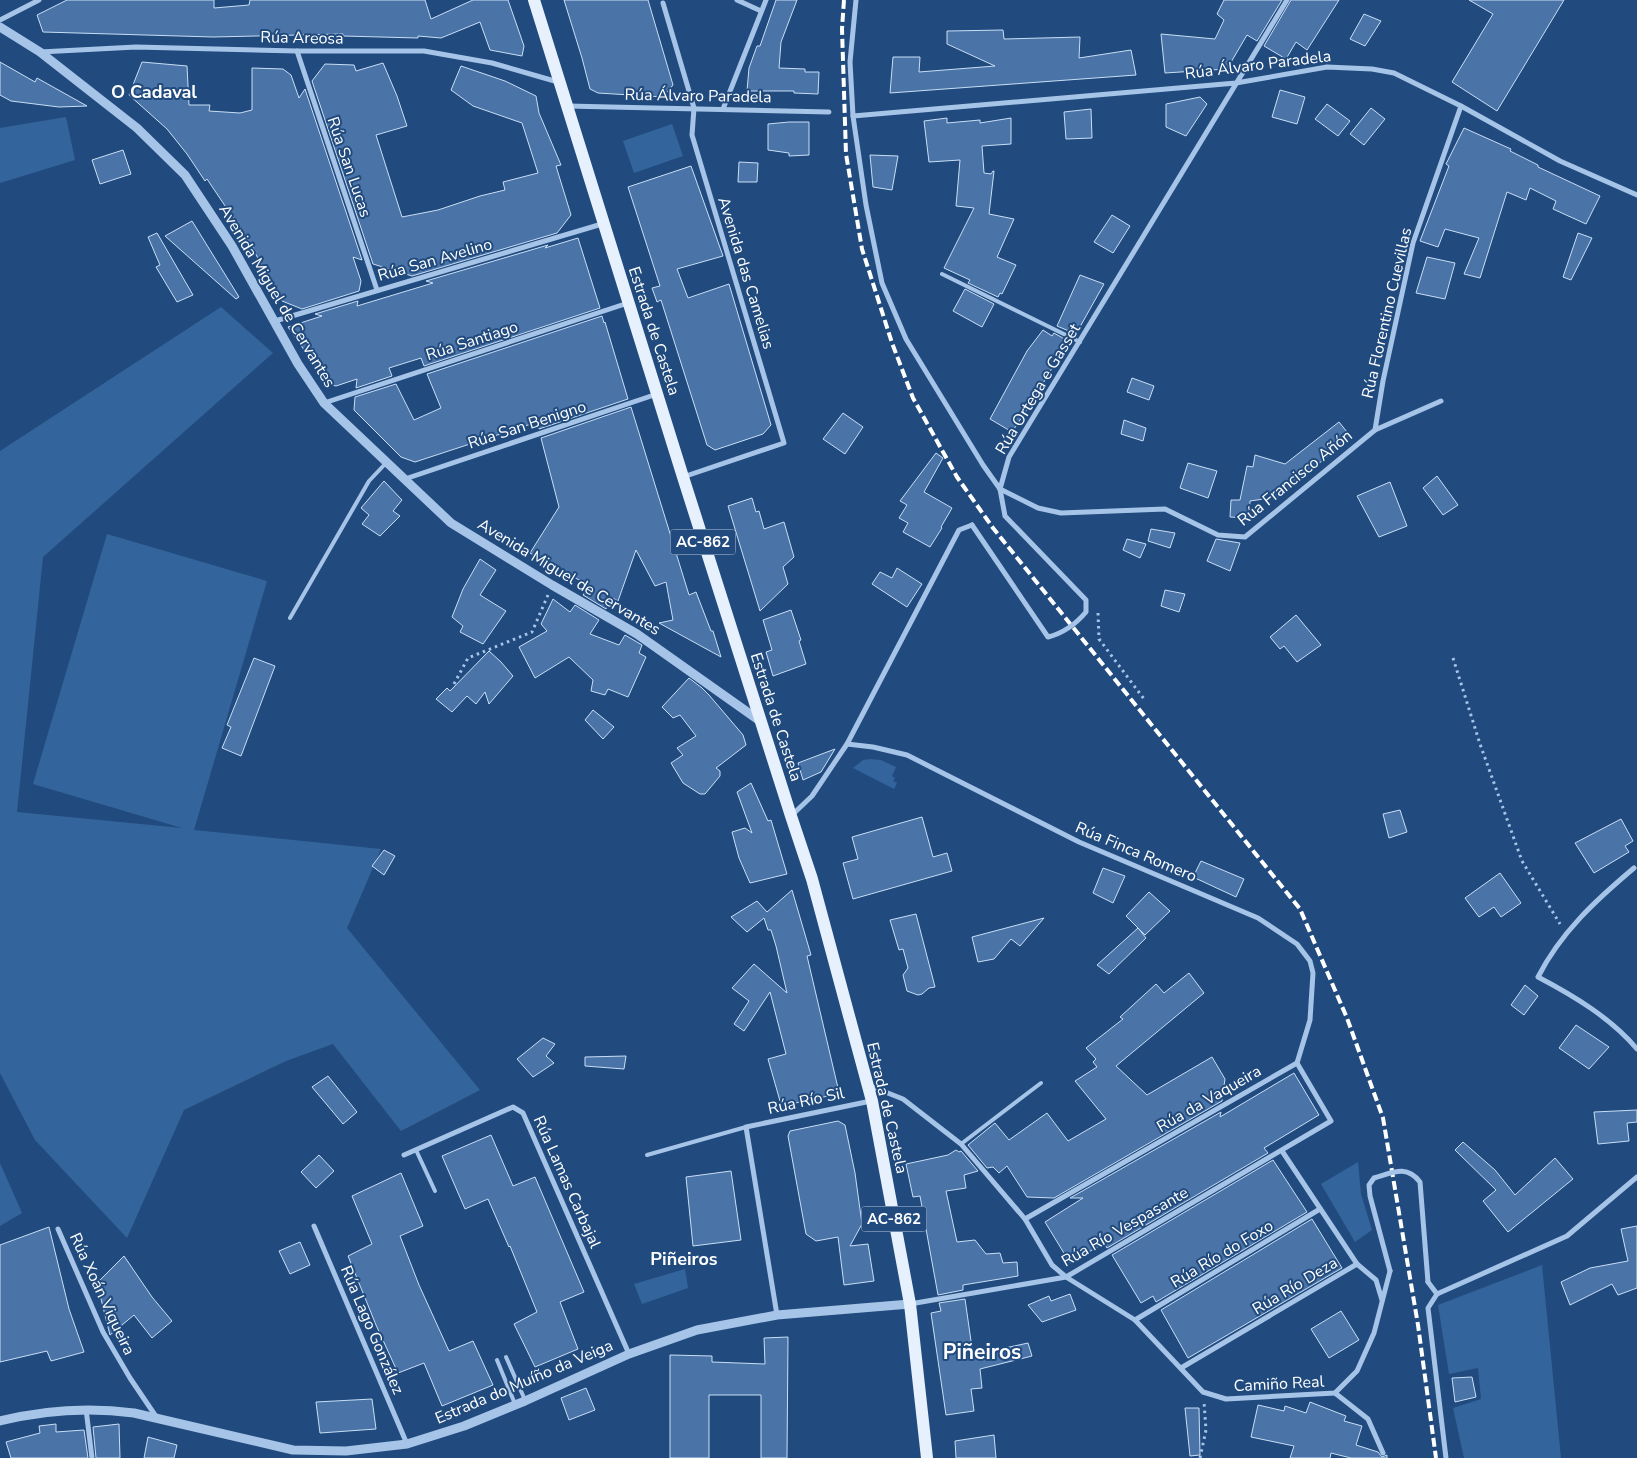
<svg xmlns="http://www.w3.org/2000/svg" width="1637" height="1458" viewBox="0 0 1637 1458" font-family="'Nunito Sans',sans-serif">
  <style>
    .green { fill: #34649c }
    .building { fill: #4a74a8; stroke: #c9def5 }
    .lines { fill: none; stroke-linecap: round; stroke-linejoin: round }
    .path { stroke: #a6c4e7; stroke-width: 3; stroke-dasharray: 2.5 4; stroke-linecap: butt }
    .service { stroke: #a6c4e7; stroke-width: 4 }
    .minor { stroke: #a6c4e7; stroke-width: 5 }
    .tertiary { stroke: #a6c4e7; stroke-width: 9 }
    .primary { stroke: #e7f0fd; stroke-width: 12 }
    .rail { stroke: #fff; stroke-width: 4; stroke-dasharray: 9 4; stroke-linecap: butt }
    .minor-bridge { stroke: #a6c4e7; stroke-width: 5 }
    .labels { text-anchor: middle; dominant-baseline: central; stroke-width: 4; stroke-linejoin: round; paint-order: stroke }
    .shield { fill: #214b7e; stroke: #bcc9d8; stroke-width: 1 }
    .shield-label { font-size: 15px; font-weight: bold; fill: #fff }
    .street-label { font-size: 16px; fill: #fff; stroke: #214b7e }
    .neighbourhood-label { font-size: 18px; font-weight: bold; fill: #fff; stroke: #214b7e }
    .district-label { font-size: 21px; font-weight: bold; fill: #fff; stroke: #214b7e }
  </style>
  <rect width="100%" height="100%" fill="#214b7e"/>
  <!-- green -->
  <g class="green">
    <path d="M66 117 75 160 0 183V128Z"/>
    <path d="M672 124 683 156 634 173 623 141Z"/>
    <path d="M221 307 273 353 43 557 17 812 182 828 33 784 107 534 267 581 194 830 381 849 347 928 480 1090 401 1131 333 1044 286 1061 184 1110 127 1238 35 1140 0 1073V451Z"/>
    <path d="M870 759 881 760 896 767 892 776 895 778 893 781 897 783 894 789 853 768 863 760Z"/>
    <path d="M1358 1162 1361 1194 1372 1230 1355 1242 1321 1184Z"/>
    <path d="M0 1163 22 1213 0 1226Z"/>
    <path d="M1542 1265 1561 1458H1464L1453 1408 1481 1399 1478 1368 1449 1374 1438 1305Z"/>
    <path d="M685 1269 688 1288 642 1304 634 1284Z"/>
  </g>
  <!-- building -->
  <g class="building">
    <path d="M67 0H214V8L249 5 250 0H425L431 19 473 0H508L524 46 522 56 490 50 480 22 441 38 418 36V38L343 36V34L213 37 43 32 37 15Z"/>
    <path d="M564 0H648L673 85 663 97 598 93 590 89 582 58Z"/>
    <path d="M776 0H797L781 42 779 68 805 69V72H819L818 94 794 93V91H747L749 68 757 46H760Z"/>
    <path d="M1224 0H1282L1257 41 1247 35 1227 69 1165 73 1161 34 1215 39 1224 20 1217 14Z"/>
    <path d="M1291 0H1339L1307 50 1296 42 1286 59 1264 46Z"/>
    <path d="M1469 0H1564L1497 111 1452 82 1493 14Z"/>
    <path d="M1364 14 1381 21 1365 46 1350 39Z"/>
    <path d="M1003 30 1004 39 1080 37 1079 58 1131 50 1136 75 890 93 893 57H920L919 72 995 66 947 44V31Z"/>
    <path d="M0 62 35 82 37 78 87 106 59 107 11 101 0 95Z"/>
    <path d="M142 62 187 66 189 105H210L209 111 240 113 252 110V68L283 69 291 75 299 98 305 89 362 260 353 257 361 281 359 291 302 309 282 301 255 253 256 252 207 179 205 181 187 154 167 129 129 95Z"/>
    <path d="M383 63 397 96 407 126 376 135 402 217 438 210 480 196 505 190 503 182 538 173 522 123 473 106 451 90 461 66 505 81 536 96 539 113 561 165 556 166 571 215 557 233 412 276 373 264 312 81 325 64 354 65 356 71Z"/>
    <path d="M1280 90 1305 97 1297 124 1272 117Z"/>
    <path d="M1200 97 1207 104 1186 136 1166 127V104Z"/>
    <path d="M1327 104 1350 121 1338 136 1315 119Z"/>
    <path d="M1371 108 1385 119 1364 145 1350 134Z"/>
    <path d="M1091 109 1092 138 1066 139 1064 112Z"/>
    <path d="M947 118V123L980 120V123L1011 118V144L982 146 984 173 991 174 993 171H994L989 214 1014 219 997 257 1016 265 1002 294 1000 293 998 297 968 283 970 280 944 268 974 208 956 206 960 160 929 162 924 121Z"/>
    <path d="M789 122H809V155L789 156V153L768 150V124Z"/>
    <path d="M1464 128 1511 149 1510 151 1538 165V167L1600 196 1586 224 1553 209 1556 201 1530 188 1526 200 1507 192 1480 278 1464 274 1479 238 1445 229 1438 247 1420 241 1449 166 1446 164Z"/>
    <path d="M123 150 131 174 100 184 92 160Z"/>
    <path d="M870 155 898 156 892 190 873 187Z"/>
    <path d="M739 162 758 163 757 182H738Z"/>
    <path d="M691 166 723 256 677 269 688 298 729 284 771 425 763 434 715 450 707 445 661 300 657 302 652 288 660 286 628 187Z"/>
    <path d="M1112 215 1130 226 1113 253 1094 242Z"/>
    <path d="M192 221 239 297 236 299 165 236Z"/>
    <path d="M157 233 193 295 177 302 156 267 160 265 148 237Z"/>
    <path d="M1578 233 1592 238 1571 280 1563 277Z"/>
    <path d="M578 238 600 308 424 366 421 358 389 368 392 376 356 388 357 379 336 386 328 384 288 327 322 316 315 314 358 301 357 306 433 283 426 281 548 245 545 248Z"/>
    <path d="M1427 257 1455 263 1445 299 1416 293Z"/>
    <path d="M1080 275 1104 284 1076 334 1057 326Z"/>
    <path d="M965 289 994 304 982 327 953 311Z"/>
    <path d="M602 316 604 323 605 322 628 399 539 429 537 422 415 462 401 457 354 410 355 397 396 384 414 420 441 408 427 374Z"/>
    <path d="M1043 330 1052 336 1054 333 1068 341 1032 402 1012 432 990 419 1027 351Z"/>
    <path d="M1132 378 1154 386 1149 400 1127 392Z"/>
    <path d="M631 407 689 595 696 592 711 631H713L721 657 659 623 673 620 666 582 655 586 636 550 618 601 613 598 606 609 583 595 590 586 530 553 559 507 541 438Z"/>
    <path d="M843 413 863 427 845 454 823 439Z"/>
    <path d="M1124 420 1146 428 1143 441 1121 434Z"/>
    <path d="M1339 422 1351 437 1278 497 1250 501 1249 518 1230 517 1231 500H1240L1247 466 1253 467 1255 455 1285 464Z"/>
    <path d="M936 453 943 458 924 492 952 508 941 527 942 528 930 547 903 532 908 523 899 518 907 505 900 501Z"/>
    <path d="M1188 463 1217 471 1208 498 1180 488Z"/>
    <path d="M1437 476 1458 505 1443 515 1423 488Z"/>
    <path d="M384 481 402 500 393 511 400 516 380 536 362 524 369 515 361 508Z"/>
    <path d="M1390 482 1407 526 1379 537 1357 496Z"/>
    <path d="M752 498 756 512 759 511 764 529 784 522 794 557 783 567 788 584 760 611 728 506Z"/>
    <path d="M1151 529 1175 533 1170 548 1148 541Z"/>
    <path d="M1127 539 1146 544 1140 558 1123 550Z"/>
    <path d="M1216 539 1240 543 1230 571 1207 561Z"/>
    <path d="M480 559 496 570 480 595 506 611 483 644 460 632 463 626 452 617 463 589Z"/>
    <path d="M897 568 922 584 907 607 872 584 880 572 892 578Z"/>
    <path d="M1165 590 1185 594 1179 612 1161 606Z"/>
    <path d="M553 599 570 612 575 605 599 620 590 634 619 645 625 635 642 645 639 653 646 657 628 697 608 689 605 695 591 691 593 680 569 657 535 678 519 647 547 631 541 624Z"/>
    <path d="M791 610 801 640 799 641 806 664 773 676 766 652 772 650 763 620Z"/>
    <path d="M1296 615 1321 645 1297 662 1284 646 1280 649 1270 637Z"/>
    <path d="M489 651 501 662 513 676 489 704 485 692 476 704 467 696 452 712 436 699 447 688 450 691Z"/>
    <path d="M254 658 275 666 241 756 222 748 231 727 227 725Z"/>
    <path d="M689 678 702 688 709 695 743 735 746 745 716 768 720 771V776L705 794H700L683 783 671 763 683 755 677 748 696 736 680 715 673 718 662 707Z"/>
    <path d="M593 710 614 727 603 739 585 720Z"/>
    <path d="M835 749 821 772 803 780 798 763Z"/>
    <path d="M751 783 768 821 771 820 787 874 750 883 739 858 732 832 745 828 752 833 737 792Z"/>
    <path d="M1400 810 1407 832 1389 838 1383 814Z"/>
    <path d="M922 817 933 857 947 853 952 871 853 899 843 863 858 859 852 837Z"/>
    <path d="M1621 819 1633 841 1625 846 1629 852 1594 873 1575 843Z"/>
    <path d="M384 850 395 856 384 875 372 866Z"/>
    <path d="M1201 861 1244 879 1236 897 1193 877Z"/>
    <path d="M1103 868 1125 876 1113 903 1093 893Z"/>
    <path d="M1500 873 1521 903 1501 917 1494 907 1479 917 1465 898Z"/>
    <path d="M792 890 811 955 807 956 838 1088 833 1095 786 1105 780 1101 768 1059 786 1054 770 992 744 1031 734 1024 749 1001 732 988 754 964 787 993 776 946 771 930H768L764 918 747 932 731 917 757 901 767 912Z"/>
    <path d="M1149 892 1170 911 1145 935 1126 916Z"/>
    <path d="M916 914 935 987 929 988 922 994 918 995 907 991 903 975 908 968 903 949 899 950 890 920Z"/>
    <path d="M1044 918 1020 946 1011 939 994 959 978 962 972 937Z"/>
    <path d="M1138 928 1146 938 1109 974 1097 965Z"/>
    <path d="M1189 973 1204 993 1116 1066 1147 1095 1212 1057 1225 1079 1222 1101 1054 1198 1027 1197 1007 1166 999 1173 993 1167 987 1168 968 1145 995 1123 1009 1140 1047 1113 1068 1141 1106 1119 1075 1081 1097 1067 1093 1062 1096 1059 1086 1048 1123 1019 1120 1017 1156 984 1164 993Z"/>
    <path d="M1525 985 1538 996 1524 1015 1511 1005Z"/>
    <path d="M1576 1025 1609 1047 1589 1069 1559 1048Z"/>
    <path d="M543 1038 555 1044 546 1056 554 1063 533 1077 517 1059Z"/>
    <path d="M626 1056 624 1069 585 1066V1057Z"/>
    <path d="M1294 1073 1319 1115 1264 1148 1268 1153 1107 1248 1104 1243 1070 1263 1045 1222 1083 1198H1070L1221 1112 1220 1117Z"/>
    <path d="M328 1076 357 1112 343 1124 312 1087Z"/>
    <path d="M1637 1110V1122L1627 1123 1629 1141 1598 1144 1594 1112Z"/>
    <path d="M838 1121 845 1125 855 1173 862 1224 850 1246 868 1244 874 1281 844 1285 838 1237 816 1241 806 1234 788 1136 790 1131Z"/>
    <path d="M491 1135 513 1186 535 1177 584 1292 560 1302 578 1349 535 1367 514 1324 537 1312 510 1246 509 1247 488 1199 465 1209 442 1156Z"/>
    <path d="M1463 1142 1495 1170 1515 1195 1555 1158 1573 1179 1508 1232 1483 1201 1496 1190 1455 1150Z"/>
    <path d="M956 1150 959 1152 961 1151 978 1171 964 1175 966 1188 946 1191 957 1242 975 1240 986 1254 1000 1253 1003 1263 1017 1262 1018 1276 963 1285V1290L938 1295 920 1196 913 1197 906 1164 948 1155Z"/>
    <path d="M319 1155 334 1171 316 1188 301 1172Z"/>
    <path d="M1273 1160 1307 1212 1156 1302 1153 1296 1141 1303 1112 1255Z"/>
    <path d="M731 1171 741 1240 693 1246 686 1177Z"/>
    <path d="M401 1173 423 1226 400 1236 419 1285 449 1351 473 1341 493 1385 442 1406 424 1363 398 1373 376 1325 348 1256 372 1244 352 1196Z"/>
    <path d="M1312 1219 1342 1268 1188 1358 1161 1310Z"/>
    <path d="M1637 1226V1288L1618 1295 1612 1284 1570 1305 1561 1282 1590 1268 1628 1261 1621 1229Z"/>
    <path d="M49 1227 69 1309 84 1352 51 1361 47 1351 0 1362V1245Z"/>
    <path d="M300 1242 310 1265 290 1274 279 1251Z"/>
    <path d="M124 1256 152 1297 172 1321 152 1338 134 1315 110 1335 97 1283Z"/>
    <path d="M1070 1294 1076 1310 1042 1322 1028 1305 1049 1296 1051 1301Z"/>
    <path d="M965 1299 973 1355 1028 1343 1032 1356 980 1369 982 1388 971 1389 974 1411 946 1415 931 1313 941 1311 939 1303Z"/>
    <path d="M1341 1311 1359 1340 1329 1358 1311 1329Z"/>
    <path d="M788 1337 787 1458H761V1395H709V1458H670V1355L712 1356V1362L765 1364 764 1338Z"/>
    <path d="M1472 1377 1476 1397 1455 1402 1452 1378Z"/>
    <path d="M586 1388 595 1410 569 1420 561 1398Z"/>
    <path d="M372 1399 376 1429 320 1433 316 1402Z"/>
    <path d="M1310 1402 1346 1416 1344 1421 1362 1426 1356 1445 1378 1452 1382 1457 1387 1455V1458H1351L1331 1453 1330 1458H1290L1294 1446 1251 1437 1258 1405 1284 1411 1285 1406 1306 1413Z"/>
    <path d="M1185 1408H1199L1200 1455 1190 1456Z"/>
    <path d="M56 1424V1432L84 1430 88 1458H11L6 1442 40 1433 39 1426Z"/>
    <path d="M119 1424 120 1458H96L93 1427Z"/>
    <path d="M994 1435 996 1458H956L955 1441Z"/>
    <path d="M148 1437 177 1445 174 1458H144Z"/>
  </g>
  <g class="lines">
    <!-- path -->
    <g class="path">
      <path d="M1098 613 1099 639 1144 699"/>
      <path d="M1453 658 1480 744 1522 861 1560 924"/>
      <path d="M454 684 468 658 532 632 548 595"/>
      <path d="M1200 1458 1206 1430 1204 1402"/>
    </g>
    <!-- service -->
    <g class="service">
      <path d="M942 274 1080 342"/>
      <path d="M290 618 369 481 386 463"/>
      <path d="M961 1144 1041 1083"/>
      <path d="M416 1150 435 1191"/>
      <path d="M647 1155 746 1127"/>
      <path d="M506 1357 525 1400"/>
      <path d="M497 1360 515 1404"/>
    </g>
    <!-- minor -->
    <g class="minor">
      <path d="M737 0 761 11"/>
      <path d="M856 0 850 62 853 116 866 205 882 283 906 339 983 465 1000 489 1038 508 1061 513 1165 509 1218 535 1245 537 1375 430"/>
      <path d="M663 3 694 108 692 135 784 443 683 477"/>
      <path d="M0 20 39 0"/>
      <path d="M297 51 377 290"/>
      <path d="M40 52 136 47 297 51H424L492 63 558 82"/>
      <path d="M567 106 829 112"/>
      <path d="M723 109 766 0"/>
      <path d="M853 116 1236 83 1327 67 1372 69 1394 73 1461 106 1560 161 1637 195"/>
      <path d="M275 321 602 224"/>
      <path d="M1441 401 1375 430 1383 381 1413 243 1461 106"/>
      <path d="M324 403 628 303"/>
      <path d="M405 479 657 394"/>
      <path d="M1000 489 1009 457 1287 0"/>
      <path d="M847 744 873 747 907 755 1079 842 1258 918 1297 944 1310 961 1313 973 1310 1020 1297 1063"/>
      <path d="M791 816 812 796 847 744 959 530 972 525"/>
      <path d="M1634 868C1596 900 1561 932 1538 977 1574 996 1611 1018 1637 1049"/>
      <path d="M870 1086 903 1099 961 1144 1025 1219 1052 1265 1066 1277 1135 1320 1203 1392 1226 1399 1335 1393 1357 1371 1374 1333 1390 1271"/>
      <path d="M404 1155 513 1107 523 1113 629 1354"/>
      <path d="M314 1226 407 1444"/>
      <path d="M58 1229 103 1332 130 1378 157 1418"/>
      <path d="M1357 1264 1376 1280 1382 1300"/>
      <path d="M1428 1282 1437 1294"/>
      <path d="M1437 1294 1567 1236 1637 1177"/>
      <path d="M1437 1294 1428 1308 1446 1458"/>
      <path d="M910 1304 1066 1277 1331 1121 1297 1063 1025 1219"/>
      <path d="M777 1315 746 1127 871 1101"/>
      <path d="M1135 1320 1320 1209"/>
      <path d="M1181 1368 1357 1264 1282 1151"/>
      <path d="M1335 1393 1368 1419 1383 1453"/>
      <path d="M86 1409 92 1458"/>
    </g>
    <!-- tertiary -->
    <g class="tertiary">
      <path d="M0 27 40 52 137 128 185 175 232 246 298 364 324 403 451 523 552 585 637 634 760 721"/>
      <path d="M0 1421C44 1410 89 1407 134 1413L293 1450 346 1451 407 1444 464 1426 525 1401 629 1354 697 1330 777 1315 910 1304"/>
    </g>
    <!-- primary -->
    <path class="primary" d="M534 0 683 477 791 816 812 879 872 1101 910 1304 927 1458"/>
    <!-- rail -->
    <path class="rail" d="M844 0 842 29 846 154 862 249 892 343 913 398 957 477 993 528 1300 909 1347 1018 1383 1118 1418 1325 1436 1458"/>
    <!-- minor-bridge -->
    <g class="minor-bridge">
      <path d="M972 525 1048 637C1064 633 1075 625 1086 612V600L1005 516 1000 489"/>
      <path d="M1390 1271 1370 1196 1369 1185 1374 1178C1392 1173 1406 1164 1420 1182L1428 1282"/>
    </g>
  </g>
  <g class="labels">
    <!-- shield labels -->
    <g class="shield">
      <rect x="670.5" y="529.5" width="65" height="25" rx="4"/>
      <rect x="861.5" y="1206.5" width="65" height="25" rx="4"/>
    </g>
    <g class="shield-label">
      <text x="703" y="542">AC-862</text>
      <text x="894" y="1219">AC-862</text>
    </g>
    <!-- street labels -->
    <g class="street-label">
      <text transform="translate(302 38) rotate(1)">Rúa Areosa</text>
      <text transform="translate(1258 65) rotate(-7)">Rúa Álvaro Paradela</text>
      <text transform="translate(698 96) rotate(1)">Rúa Álvaro Paradela</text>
      <text transform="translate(349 167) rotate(71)">Rúa San Lucas</text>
      <text transform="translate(435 260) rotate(-16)">Rúa San Avelino</text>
      <text transform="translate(746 273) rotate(73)">Avenida das Camelias</text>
      <text transform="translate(277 296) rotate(59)">Avenida Miguel de Cervantes</text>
      <text transform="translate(1387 313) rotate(-77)">Rúa Florentino Cuevillas</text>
      <text transform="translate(654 331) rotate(72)">Estrada de Castela</text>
      <text transform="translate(472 341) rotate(-18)">Rúa Santiago</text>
      <text transform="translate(1038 389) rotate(-59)">Rúa Ortega e Gasset</text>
      <text transform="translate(527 425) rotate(-18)">Rúa San Benigno</text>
      <text transform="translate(1295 478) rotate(-39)">Rúa Francisco Añón</text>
      <text transform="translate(569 577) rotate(31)">Avenida Miguel de Cervantes</text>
      <text transform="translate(776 717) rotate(72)">Estrada de Castela</text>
      <text transform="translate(1136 852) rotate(23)">Rúa Finca Romero</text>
      <text transform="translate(1209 1099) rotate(-30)">Rúa da Vaqueira</text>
      <text transform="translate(806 1101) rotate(-12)">Rúa Río Sil</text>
      <text transform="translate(887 1108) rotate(77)">Estrada de Castela</text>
      <text transform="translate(567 1182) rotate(66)">Rúa Lamas Carbajal</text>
      <text transform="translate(1125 1227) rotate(-30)">Rúa Río Vespasante</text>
      <text transform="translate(1222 1254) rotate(-31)">Rúa Río do Foxo</text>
      <text transform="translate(1295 1286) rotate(-31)">Rúa Río Deza</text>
      <text transform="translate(102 1294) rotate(65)">Rúa Xoán Viqueira</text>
      <text transform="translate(372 1330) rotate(67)">Rúa Lago González</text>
      <text transform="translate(524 1382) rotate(-23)">Estrada do Muíño da Veiga</text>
      <text transform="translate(1279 1384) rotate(-3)">Camiño Real</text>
    </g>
    <!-- neighbourhood labels -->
    <g class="neighbourhood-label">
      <text x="154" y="92">O Cadaval</text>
      <text x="684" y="1259">Piñeiros</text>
    </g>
    <!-- district labels -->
    <g class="district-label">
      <text x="982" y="1352">Piñeiros</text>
    </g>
  </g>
</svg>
